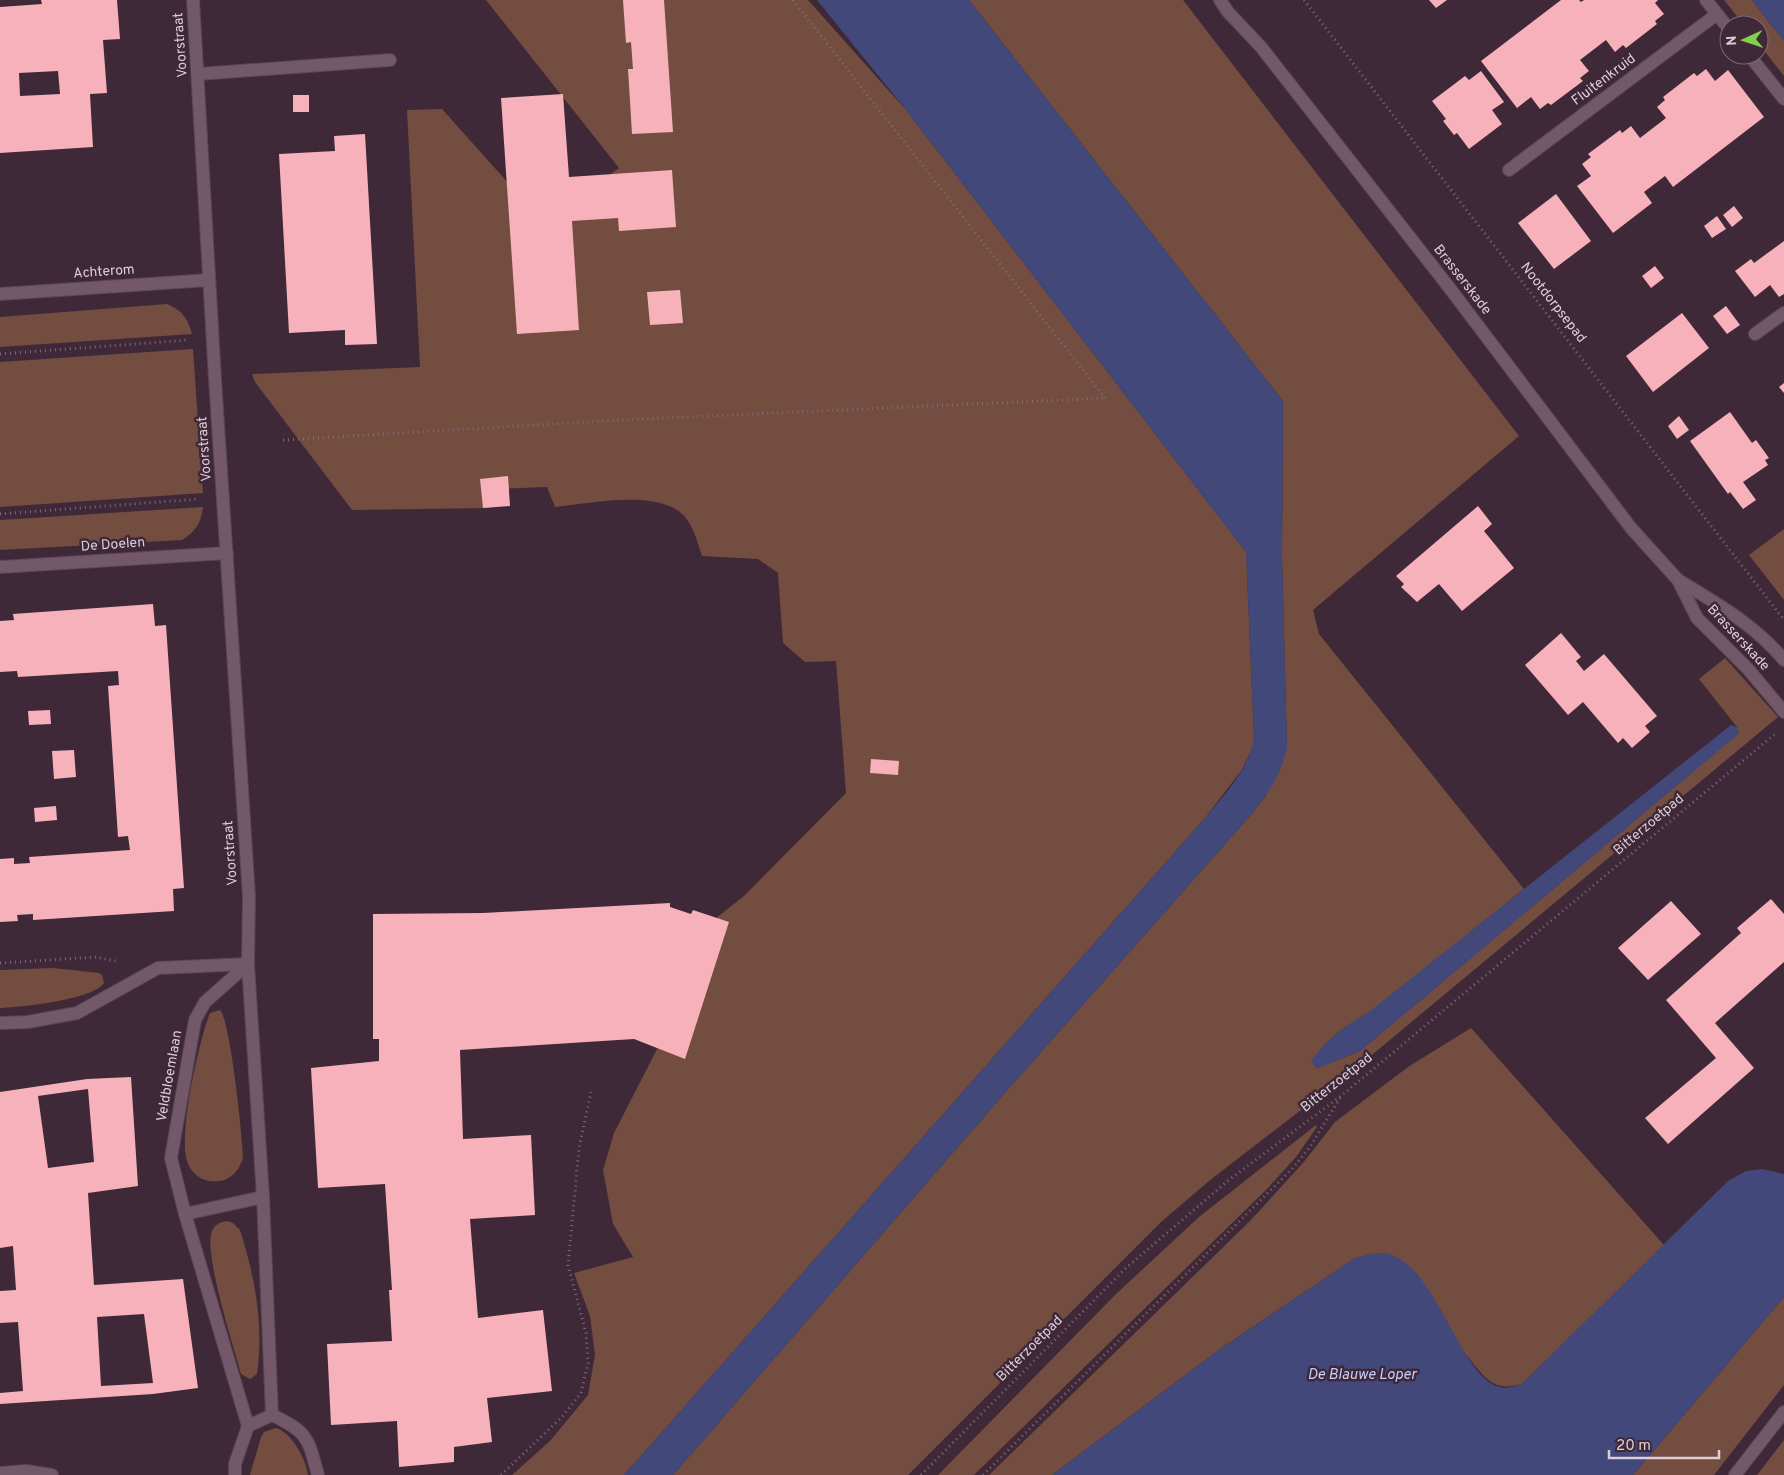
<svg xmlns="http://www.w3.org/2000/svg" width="1784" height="1475" viewBox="0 0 1784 1475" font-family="Overpass,sans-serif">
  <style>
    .green { fill: #734e40 }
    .water { fill: #424879 }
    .building { fill: #f7b1ba; fill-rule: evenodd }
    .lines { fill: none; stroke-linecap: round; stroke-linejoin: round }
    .service-casing { stroke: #594553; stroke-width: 14 }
    .minor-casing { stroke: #594553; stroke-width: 14 }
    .secondary-casing { stroke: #594553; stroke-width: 14 }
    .path { stroke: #7f6b79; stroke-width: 3; stroke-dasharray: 1 4; stroke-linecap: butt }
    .service { stroke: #725869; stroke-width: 12 }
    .minor { stroke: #725869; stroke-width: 12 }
    .secondary { stroke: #725869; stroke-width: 12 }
    .labels { text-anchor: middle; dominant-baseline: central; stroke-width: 5; stroke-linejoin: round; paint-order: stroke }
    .street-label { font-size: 14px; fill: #ddcdd7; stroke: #3f2838 }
    .water-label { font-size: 15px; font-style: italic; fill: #c6cefe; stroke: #3f2838 }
  </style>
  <rect width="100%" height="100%" fill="#3f2838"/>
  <!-- green -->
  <g class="green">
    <path d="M486 0H808L906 110 1246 552 1254 737 1252 749 1241 771 1205 818 624 1475H512L550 1441 588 1395 595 1355 590 1316 574 1273 633 1257 613 1224 603 1170 614 1133 693 979 706 926 744 896 846 793 836 661 805 662 783 643 778 573 758 559 702 556C697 541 692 519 677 510 646 491 589 504 555 507L547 487 495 489 490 508 352 510 255 382 252 374 420 367 407 110 442 109 544 223 619 168Z"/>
    <path d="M969 0H1183L1519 436 1313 610 1319 634 1524 889C1473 929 1424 972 1372 1010 1346 1030 1332 1031 1312 1061L1317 1068 1360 1051 1739 733 1737 727 1699 679 1725 658 1778 717 1367 1059 1209 1181 1161 1222 908 1475H673L1003 1095 1249 817 1265 797 1287 748 1282 558 1283 401Z"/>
    <path d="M1724 0H1752L1784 41V76L1759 44V25H1744Z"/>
    <path d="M167 304C183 311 187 318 192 334L0 347V317Z"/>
    <path d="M193 349 203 493 0 507V362Z"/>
    <path d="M203 507C201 523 196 531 182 540L0 550V520Z"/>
    <path d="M1784 529V600L1749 555Z"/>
    <path d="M53 968 99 973 102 975 104 983C92 1000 21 1007 0 1008V970Z"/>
    <path d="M220 1010C230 1019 243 1139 243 1158 239 1170 232 1179 220 1181 204 1183 192 1176 187 1161 178 1135 199 1040 210 1013Z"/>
    <path d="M1471 1028 1664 1245 1522 1384C1493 1392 1486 1379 1468 1357L1355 1258 1223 1347 1052 1475H989L1250 1221 1303 1163 1335 1122 1408 1067Z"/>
    <path d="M1316 1125 1317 1127 1296 1157 1266 1190 974 1475H938L1116 1294 1199 1217Z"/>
    <path d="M227 1221 233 1223 240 1230C255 1277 264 1325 257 1374L250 1379 241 1374C234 1347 203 1253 212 1231 214 1225 220 1222 227 1221Z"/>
    <path d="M1784 1297V1385L1714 1475H1633Z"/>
    <path d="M275 1428C291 1431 306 1459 308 1475H250L261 1437 264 1432Z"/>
    <path d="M1784 1440V1475H1757Z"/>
  </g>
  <!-- water -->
  <g class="water">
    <path d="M817 0H969L1283 401 1282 558 1287 748C1281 776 1267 795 1249 817L1003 1095 673 1475H624L1205 818C1225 794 1249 769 1254 737L1246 552 906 110Z"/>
    <path d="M1752 0H1784V41Z"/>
    <path d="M1731 725 1737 727 1739 733 1736 736 1360 1051 1317 1068 1311 1061C1327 1038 1347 1025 1370 1011Z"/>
    <path d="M1762 1169 1784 1174V1297L1633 1475H1052L1223 1347 1355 1258C1366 1255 1377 1251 1389 1254 1437 1267 1461 1379 1500 1387 1507 1389 1515 1386 1522 1384L1728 1181 1746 1171Z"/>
  </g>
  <!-- building -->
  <g class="building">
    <path d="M41 0H117L120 39 103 40 107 93 90 94 93 147 0 153V7L42 4ZM58 71 60 94 20 96 19 73Z"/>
    <path d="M623 0H664L673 132 632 134 628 69H633L631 42 626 43Z"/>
    <path d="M1429 0H1447L1436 8Z"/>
    <path d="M1561 0H1579L1581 2 1584 0H1658L1655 3 1664 14 1655 21 1657 24 1626 48 1623 45 1615 52 1606 40 1580 60 1589 71 1580 78 1583 81 1551 105 1548 103 1540 109 1531 97 1517 108 1481 61Z"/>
    <path d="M1706 69 1715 81 1728 70 1764 117 1673 187 1665 176 1644 192 1652 203 1613 233 1577 186 1591 176 1582 164 1591 157 1588 154 1620 130 1622 133 1631 126 1640 138 1666 118 1657 107 1665 100 1663 97 1694 73 1697 76Z"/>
    <path d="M1481 71 1504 102 1492 110 1502 124 1469 149 1457 133 1454 135 1443 121 1446 119 1432 101 1465 76 1469 80Z"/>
    <path d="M563 94 569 177 672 170 676 227 619 231 618 218 572 221 579 330 517 334 501 98Z"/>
    <rect x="293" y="95" width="16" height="17"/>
    <path d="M365 134 377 344 345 345V330L289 333 279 154 335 151 334 136Z"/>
    <path d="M1556 194 1591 241 1554 269 1518 223Z"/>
    <path d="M1734 206 1743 218 1732 227 1723 215Z"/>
    <path d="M1717 216 1726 229 1712 238 1704 226Z"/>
    <path d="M1784 241V294L1779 297 1770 285 1755 297 1735 271 1751 259 1754 263Z"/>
    <path d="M1655 266 1664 278 1651 288 1642 276Z"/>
    <path d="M680 290 683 323 650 325 647 292Z"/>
    <path d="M1726 306 1740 325 1727 334 1713 316Z"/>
    <path d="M1682 313 1709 348 1653 392 1626 356Z"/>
    <path d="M1784 383V393L1779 387Z"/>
    <path d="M1730 412 1752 443 1756 440 1769 458 1765 460 1768 465 1743 482 1756 500 1743 509 1730 492 1728 494 1690 441Z"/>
    <path d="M1679 416 1689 430 1677 439 1668 426Z"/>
    <path d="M508 476 510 506 483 508 480 479Z"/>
    <path d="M1478 506 1492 524 1484 531 1514 568 1462 611 1439 584 1417 602 1401 587 1404 584 1396 576Z"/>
    <path d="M153 604 155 626 166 625 184 888 173 889 174 911 33 920V914L17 915 18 921 0 922V859L14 858V864L30 863 29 857 130 850 128 836 118 837 108 686 119 685 118 671 18 677 17 671 0 672V621L14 620 13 614Z"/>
    <path d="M1561 633 1581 657 1576 661 1584 671 1604 654 1657 716 1645 726 1650 732 1632 748 1623 738 1618 743 1583 702 1568 715 1525 665Z"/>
    <path d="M50 710 51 724 29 725 28 711Z"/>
    <path d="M74 750 76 777 54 779 52 751Z"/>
    <path d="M871 759 899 761 898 775 870 773Z"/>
    <path d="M56 806 57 820 35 822 34 808Z"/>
    <path d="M1771 899 1784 914V962L1715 1023 1754 1068 1668 1144 1645 1118 1716 1058 1666 1000 1741 933 1737 928Z"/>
    <path d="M1671 901 1701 934 1648 980 1618 948Z"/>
    <path d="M670 903V907L691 914 693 910 729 922 685 1059 634 1039 460 1050 463 1139 531 1135 535 1215 470 1219 478 1318 543 1310 552 1391 487 1398 492 1442 454 1447V1462L399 1467 397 1421 331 1425 327 1344 392 1341 389 1290H392L385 1184 318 1188 311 1068 379 1061V1039H373V914L483 913Z"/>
    <path d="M131 1077 138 1186 88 1193 94 1285 183 1279 198 1388 153 1394 0 1404V1393L23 1391 18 1322 0 1323V1291L16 1290 13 1246 0 1248V1092L87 1079ZM88 1089 94 1162 48 1168 38 1096ZM144 1314 153 1383 101 1386 97 1317Z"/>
  </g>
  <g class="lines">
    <!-- service casing -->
    <g class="service-casing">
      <path id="service" d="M199 74 390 60"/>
    </g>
    <!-- minor casing -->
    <g class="minor-casing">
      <g id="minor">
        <path d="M193 0 215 379 249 896 248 964 263 1197 272 1415"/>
        <path d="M1220 0 1228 12 1261 47 1448 286 1631 528 1678 580 1697 618 1748 669 1784 712"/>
        <path d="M1706 0 1729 29"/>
        <path d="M1749 55 1784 99"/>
        <path d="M1509 170 1717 14"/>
        <path d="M0 294 209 280"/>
        <path d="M1755 334 1784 313"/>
        <path d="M0 567 227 553"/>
        <path d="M1678 580C1716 603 1755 625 1784 660"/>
        <path d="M0 1023 28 1022 77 1013 158 968 248 964"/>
        <path d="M185 1214 263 1197"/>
        <path d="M248 1426 272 1415C308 1432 308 1438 318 1475"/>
        <path d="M0 1473 26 1471 52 1475"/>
        <path d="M235 1475V1464L248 1426 185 1214 171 1158 195 1020 205 1002 248 964"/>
      </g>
    </g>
    <!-- secondary casing -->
    <g class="secondary-casing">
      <path id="secondary" d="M1735 1475 1784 1412"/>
    </g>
    <!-- path -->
    <g class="path">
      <path d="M793 0 1105 398"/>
      <path d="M1304 0 1784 620"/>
      <path d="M0 354 189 340"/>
      <path d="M283 440 620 420 1105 398"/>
      <path d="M0 514 199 499"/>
      <path d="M0 963 96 957 116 961"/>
      <path d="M501 1475 562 1417 581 1393 588 1363 586 1333 568 1265 579 1148 591 1092"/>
      <path d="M921 1475 1126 1268 1230 1179 1341 1096 1775 734"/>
      <path d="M983 1475 1292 1169 1310 1147 1340 1098"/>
    </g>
    <!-- service -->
    <use href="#service" class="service"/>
    <!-- minor -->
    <use href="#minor" class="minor"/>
    <!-- secondary -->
    <use href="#secondary" class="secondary"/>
  </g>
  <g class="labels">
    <!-- street labels -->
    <g class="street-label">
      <text transform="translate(181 45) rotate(-94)">Voorstraat</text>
      <text transform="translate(1604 80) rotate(-37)">Fluitenkruid</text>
      <text transform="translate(104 272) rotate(-4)">Achterom</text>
      <text transform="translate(1462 280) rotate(52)">Brasserskade</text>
      <text transform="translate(1553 303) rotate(52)">Nootdorpsepad</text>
      <text transform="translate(205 449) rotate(-94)">Voorstraat</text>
      <text transform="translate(113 545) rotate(-4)">De Doelen</text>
      <text transform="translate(1738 638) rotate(47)">Brasserskade</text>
      <text transform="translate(1649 825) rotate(-40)">Bitterzoetpad</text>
      <text transform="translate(231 853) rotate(-94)">Voorstraat</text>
      <text transform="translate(170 1076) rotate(-80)">Veldbloemlaan</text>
      <text transform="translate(1337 1083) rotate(-38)">Bitterzoetpad</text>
      <text transform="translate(1030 1349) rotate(-45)">Bitterzoetpad</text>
    </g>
    <!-- water labels -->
    <g class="water-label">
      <text x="1362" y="1375">De Blauwe Loper</text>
    </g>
  </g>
  <!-- north arrow -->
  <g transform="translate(1744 40) rotate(267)"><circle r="24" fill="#3f2838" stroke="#7e6a78"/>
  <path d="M0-4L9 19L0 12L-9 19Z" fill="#84cf4d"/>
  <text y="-8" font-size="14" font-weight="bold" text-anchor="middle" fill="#ddcdd7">N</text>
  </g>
  <!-- scale -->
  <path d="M1609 1450v8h110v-8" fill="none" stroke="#ddcdd7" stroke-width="2.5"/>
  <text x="1616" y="1450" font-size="15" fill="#ddcdd7" stroke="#3f2838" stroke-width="4" paint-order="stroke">20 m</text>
</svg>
